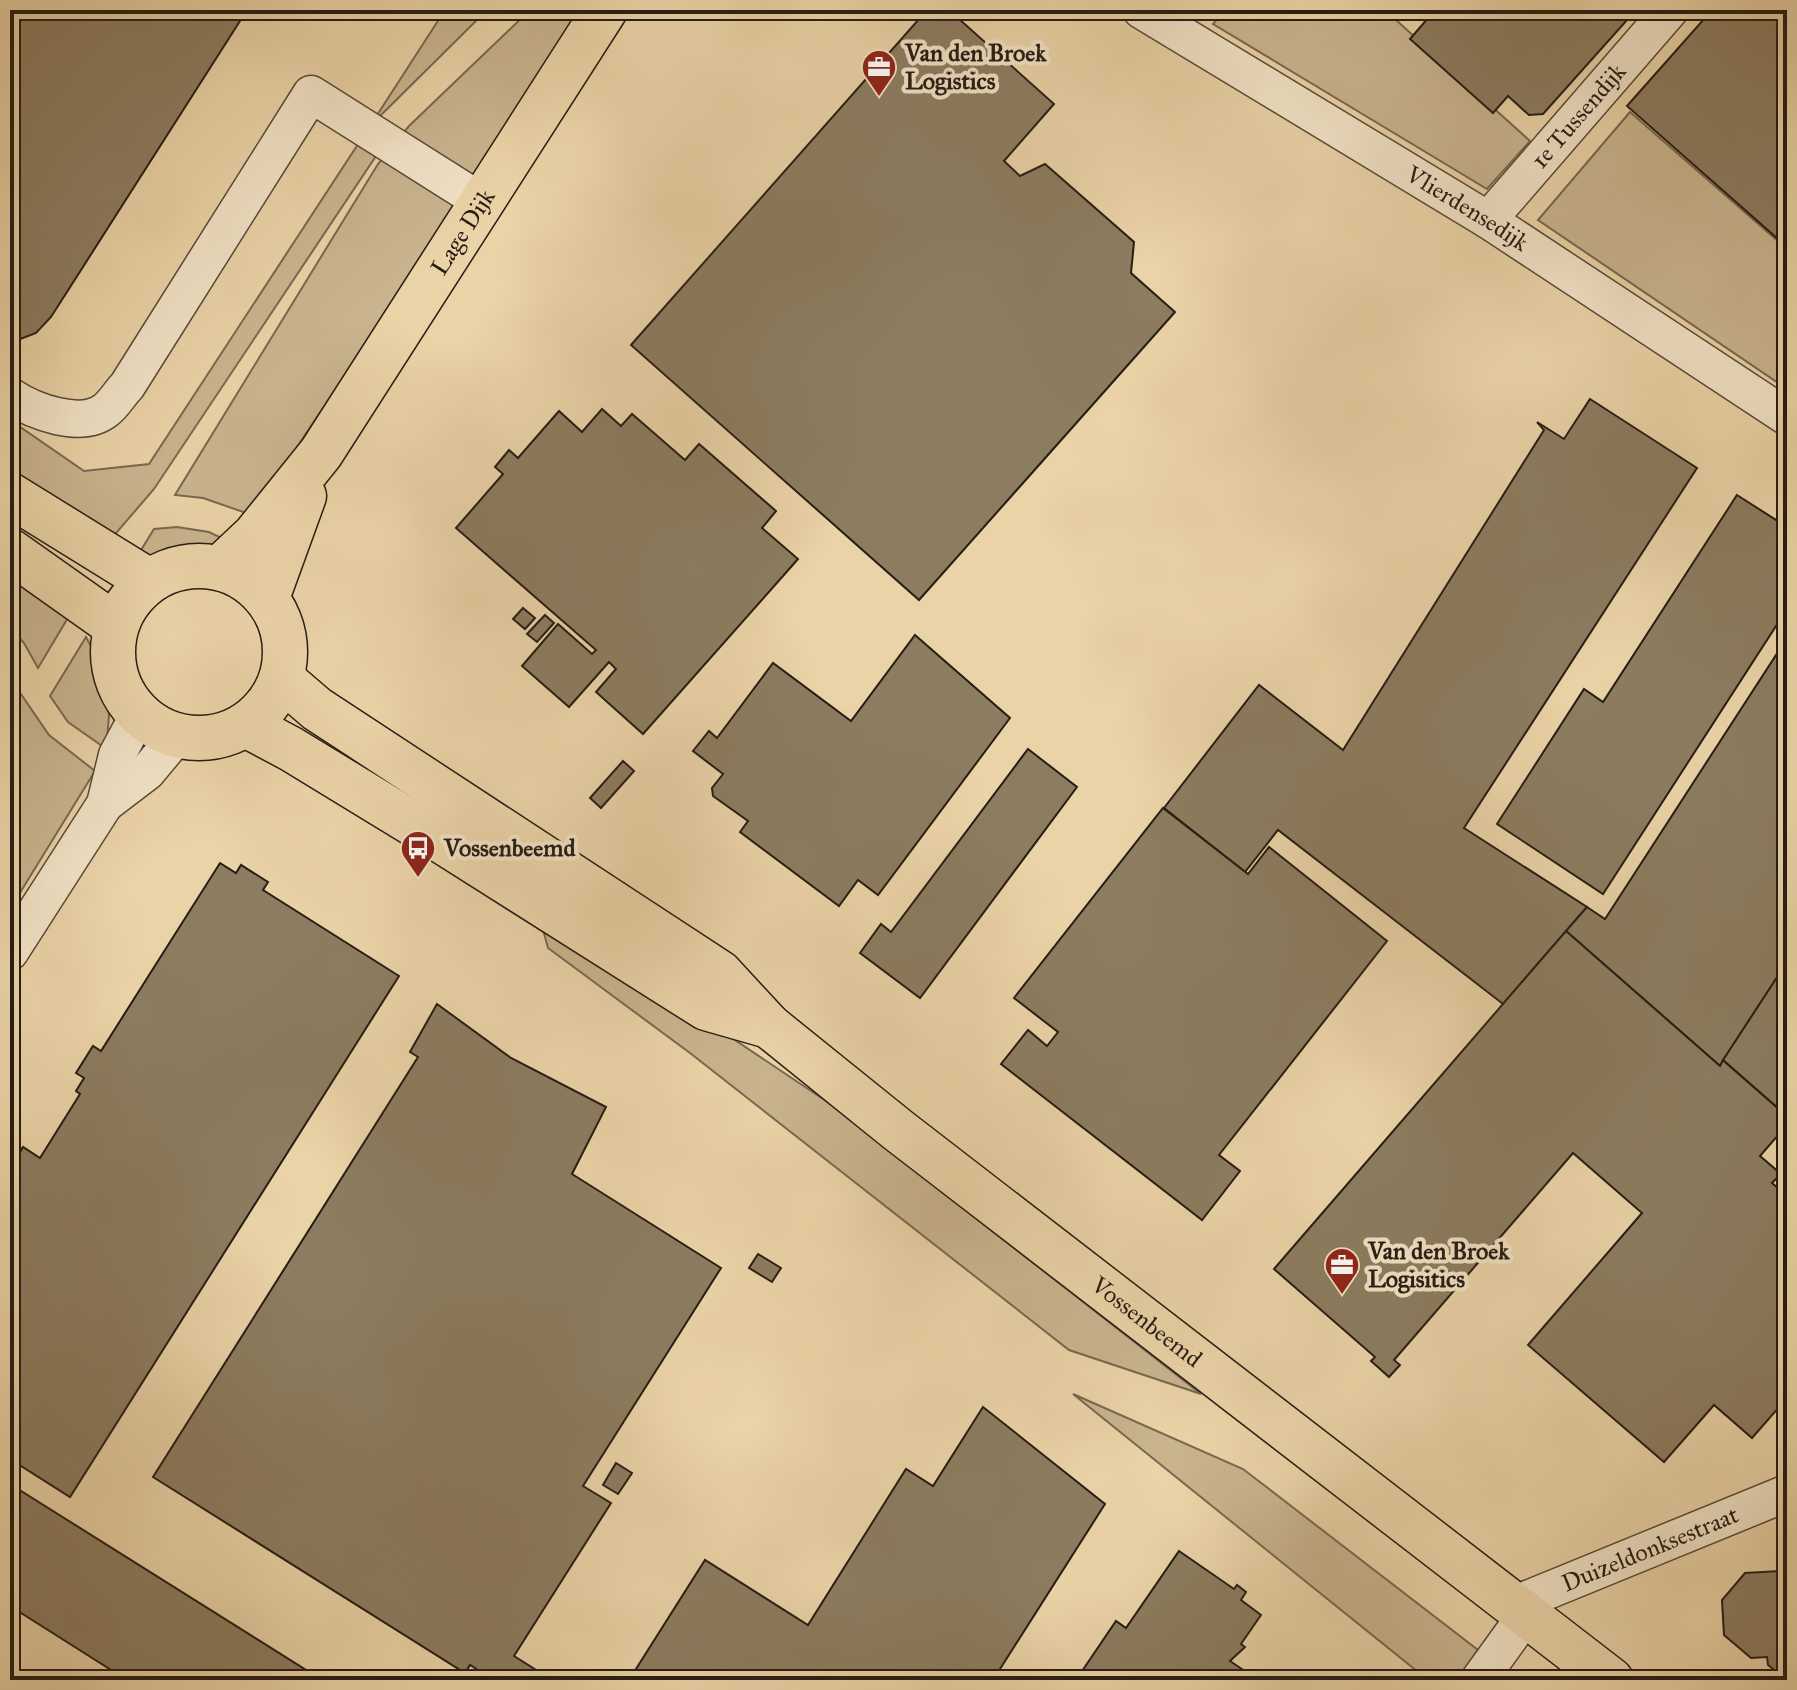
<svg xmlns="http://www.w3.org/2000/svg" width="1797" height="1690" viewBox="0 0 1797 1690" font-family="'IM FELL Great Primer',serif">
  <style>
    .green { fill: #c9b48e; stroke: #786850; stroke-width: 2 }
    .building { fill: #8c7c60; stroke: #261d13; stroke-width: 2 }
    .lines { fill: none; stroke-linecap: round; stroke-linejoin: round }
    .minor-casing { stroke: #574a38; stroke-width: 39 }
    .major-casing { stroke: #261d13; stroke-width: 47 }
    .minor { stroke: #f1e2c6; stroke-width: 36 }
    .major { stroke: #ead3a7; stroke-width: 44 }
    .labels { text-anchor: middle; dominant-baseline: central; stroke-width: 8; stroke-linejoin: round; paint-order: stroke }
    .poi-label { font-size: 24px; font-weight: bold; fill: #261d13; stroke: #f1e2c6; text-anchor: start }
    .street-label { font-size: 24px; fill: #261d13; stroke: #f1e2c6 }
  </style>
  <rect width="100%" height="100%" fill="#ead3a7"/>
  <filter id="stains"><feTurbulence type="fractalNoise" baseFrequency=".0025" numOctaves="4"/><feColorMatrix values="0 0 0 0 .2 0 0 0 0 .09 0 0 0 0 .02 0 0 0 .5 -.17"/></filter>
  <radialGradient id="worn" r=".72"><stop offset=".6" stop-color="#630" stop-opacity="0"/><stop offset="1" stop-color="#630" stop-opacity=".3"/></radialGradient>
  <!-- green -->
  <g class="green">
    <path d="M445 10H487L370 126Z"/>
    <path d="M530 10H587L252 515 203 498 175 495 378 164 409 126Z"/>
    <path d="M1225 10H1405L1396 20 1530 141 1487 189 1213 24Z"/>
    <path d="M1630 112 1787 249V389L1538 220Z"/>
    <path d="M366 132 384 144 154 489 105 546 10 485V420L84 471 149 464Z"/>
    <path d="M177 527 209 532 234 544C214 562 161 569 138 555L154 529Z"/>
    <path d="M10 578 69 616 38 668 24 643 10 627Z"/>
    <path d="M86 637C108 676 114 704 105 748L68 722 50 696Z"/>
    <path d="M10 678 49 735 95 771 10 909Z"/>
    <path d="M540 919 720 1030 826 1101 1201 1394 1069 1350 690 1053 548 948Z"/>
    <path d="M1073 1394 1243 1469 1517 1680H1428Z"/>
  </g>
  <!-- building -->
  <g class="building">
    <path d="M10 10H247L51 317 36 333 10 343Z"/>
    <path d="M927 10H949L1054 104 1004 161 1020 176 1045 164 1134 242 1131 273 1175 312 919 600 631 345Z"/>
    <path d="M1435 10H1636L1543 114 1529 115 1508 96 1493 113 1410 39Z"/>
    <path d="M1712 10H1787V247L1627 106Z"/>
    <path d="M1590 399 1697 468 1464 828 1587 907 1503 1004 1278 830 1245 872 1164 808 1259 685 1343 750 1544 430 1537 422 1564 439Z"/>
    <path d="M602 409 621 426 632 414 685 460 699 444 776 511 762 528 798 559 643 734 596 692 616 669 609 662 569 707 522 666 558 624 592 654 596 650 456 528 503 474 495 467 509 450 518 458 559 411 582 432Z"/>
    <path d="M1737 495 1787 527V609L1603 894 1497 824 1584 689 1603 702Z"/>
    <path d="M523 608 535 618 525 629 513 619Z"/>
    <path d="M545 615 554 623 537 642 527 634Z"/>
    <path d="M915 635 1010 718 878 895 858 880 839 906 740 832 748 821 713 796 712 788 723 774 693 751 709 731 717 738 773 663 851 721Z"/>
    <path d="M1787 638V962L1720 1066 1566 931 1587 907 1605 919Z"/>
    <path d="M1028 749 1077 787 920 998 860 953 881 924 891 932Z"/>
    <path d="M623 761 634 771 601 808 590 798Z"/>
    <path d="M1163 808 1248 874 1269 847 1387 941 1219 1155 1240 1171 1202 1220 1001 1064 1028 1030 1047 1046 1058 1032 1014 998Z"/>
    <path d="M220 863 236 873 241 865 268 882 263 890 399 976 70 1497 10 1459V1169L23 1147 40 1158 80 1094 76 1091 84 1078 76 1073 93 1046 101 1051Z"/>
    <path d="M1566 931 1720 1066 1723 1060 1787 1116V1125L1760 1156 1781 1174 1772 1183 1787 1196V1398L1752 1438 1714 1405 1664 1462 1528 1345 1642 1213 1573 1153 1394 1360 1400 1365 1389 1377 1371 1361 1375 1357 1274 1269Z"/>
    <path d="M1787 962V1116L1723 1060Z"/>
    <path d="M437 1004 511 1058 606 1107 572 1174 721 1268 583 1486 611 1503 514 1656 552 1680H494L470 1665 465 1673 153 1477 418 1057 410 1052Z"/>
    <path d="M758 1254 781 1268 772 1282 749 1268Z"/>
    <path d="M983 1407 1105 1504 993 1680H629L705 1560 808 1625 906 1469 933 1486Z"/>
    <path d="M616 1463 632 1473 618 1494 603 1485Z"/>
    <path d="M10 1484 322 1680H127L10 1606Z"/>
    <path d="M1179 1551 1234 1589 1237 1585 1246 1592 1241 1600 1261 1615 1241 1644 1245 1647 1230 1661 1258 1680H1076L1116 1621 1126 1628Z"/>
    <path d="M1780 1571 1787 1577V1680L1768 1665 1767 1657 1751 1658 1724 1635 1722 1600 1745 1573Z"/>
  </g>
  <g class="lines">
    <!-- minor casing -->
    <g class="minor-casing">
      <g id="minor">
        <path id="s1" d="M1141 10 1488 220 1787 417"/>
        <path id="s2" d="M1488 220 1670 10"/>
        <path d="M10 396C33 411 81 430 106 410 114 404 120 393 127 386L311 94 482 202"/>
        <path d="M105 804 147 772 177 736"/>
        <path d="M10 952 105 804 117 755 139 714"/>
        <path id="s3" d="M1513 1605 1787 1493"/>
        <path d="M1479 1680 1526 1615"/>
      </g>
    </g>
    <!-- major casing -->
    <g class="major-casing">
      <g id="major">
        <path d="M10 495 149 581"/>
        <path d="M10 551 116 626"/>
        <circle cx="199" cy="652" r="86"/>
        <path id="s4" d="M220 568 255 535 321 453 605 10"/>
        <path d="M267 598 304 496"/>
        <path id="s5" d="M282 679 317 709 720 973 769 1026 898 1130 1611 1680"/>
        <path d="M246 725 291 749 445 843 706 1008 769 1026"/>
      </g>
    </g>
    <!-- minor -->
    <use href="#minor" class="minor"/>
    <!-- major -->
    <use href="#major" class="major"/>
  </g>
  <!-- icons -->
  <defs>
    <g id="office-pin" transform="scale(1.8)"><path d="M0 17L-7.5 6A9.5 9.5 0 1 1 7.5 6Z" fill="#8f2418" stroke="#f1e2c6"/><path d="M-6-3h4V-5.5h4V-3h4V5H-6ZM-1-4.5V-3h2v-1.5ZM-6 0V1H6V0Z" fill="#fff"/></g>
    <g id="bus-pin" transform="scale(1.8)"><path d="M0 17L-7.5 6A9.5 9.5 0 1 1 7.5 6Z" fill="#8f2418" stroke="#f1e2c6"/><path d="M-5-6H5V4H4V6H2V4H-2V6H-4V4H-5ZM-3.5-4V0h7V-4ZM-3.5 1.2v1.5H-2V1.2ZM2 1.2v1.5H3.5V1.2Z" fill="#fff"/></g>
  </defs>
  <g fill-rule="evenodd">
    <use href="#office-pin" x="879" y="67"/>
    <use href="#bus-pin" x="418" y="848"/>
    <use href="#office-pin" x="1342" y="1265"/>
  </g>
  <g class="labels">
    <!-- poi labels -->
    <g class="poi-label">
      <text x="905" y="53">Van den Broek<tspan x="905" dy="28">Logistics</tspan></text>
      <text x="444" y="848">Vossenbeemd</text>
      <text x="1368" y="1251">Van den Broek<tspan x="1368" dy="28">Logisitics</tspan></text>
    </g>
    <!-- street labels -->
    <g class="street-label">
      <text stroke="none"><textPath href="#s2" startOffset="138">1e Tussendijk</textPath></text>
      <text stroke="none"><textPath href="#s1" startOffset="382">Vlierdensedijk</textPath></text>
      <text stroke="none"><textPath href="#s4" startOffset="416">Lage Dijk</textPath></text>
      <text stroke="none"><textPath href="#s5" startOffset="1080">Vossenbeemd</textPath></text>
      <text stroke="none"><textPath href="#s3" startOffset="148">Duizeldonksestraat</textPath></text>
    </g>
  </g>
  <!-- margin -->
  <rect width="1797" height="1690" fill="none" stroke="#ead3a7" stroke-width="40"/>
  <rect x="12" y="12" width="1773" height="1666" fill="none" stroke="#261d13" stroke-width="4"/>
  <rect x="20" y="20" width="1757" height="1650" fill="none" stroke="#261d13" stroke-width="2"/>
  <rect width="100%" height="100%" filter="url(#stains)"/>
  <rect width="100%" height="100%" fill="url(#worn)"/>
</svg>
